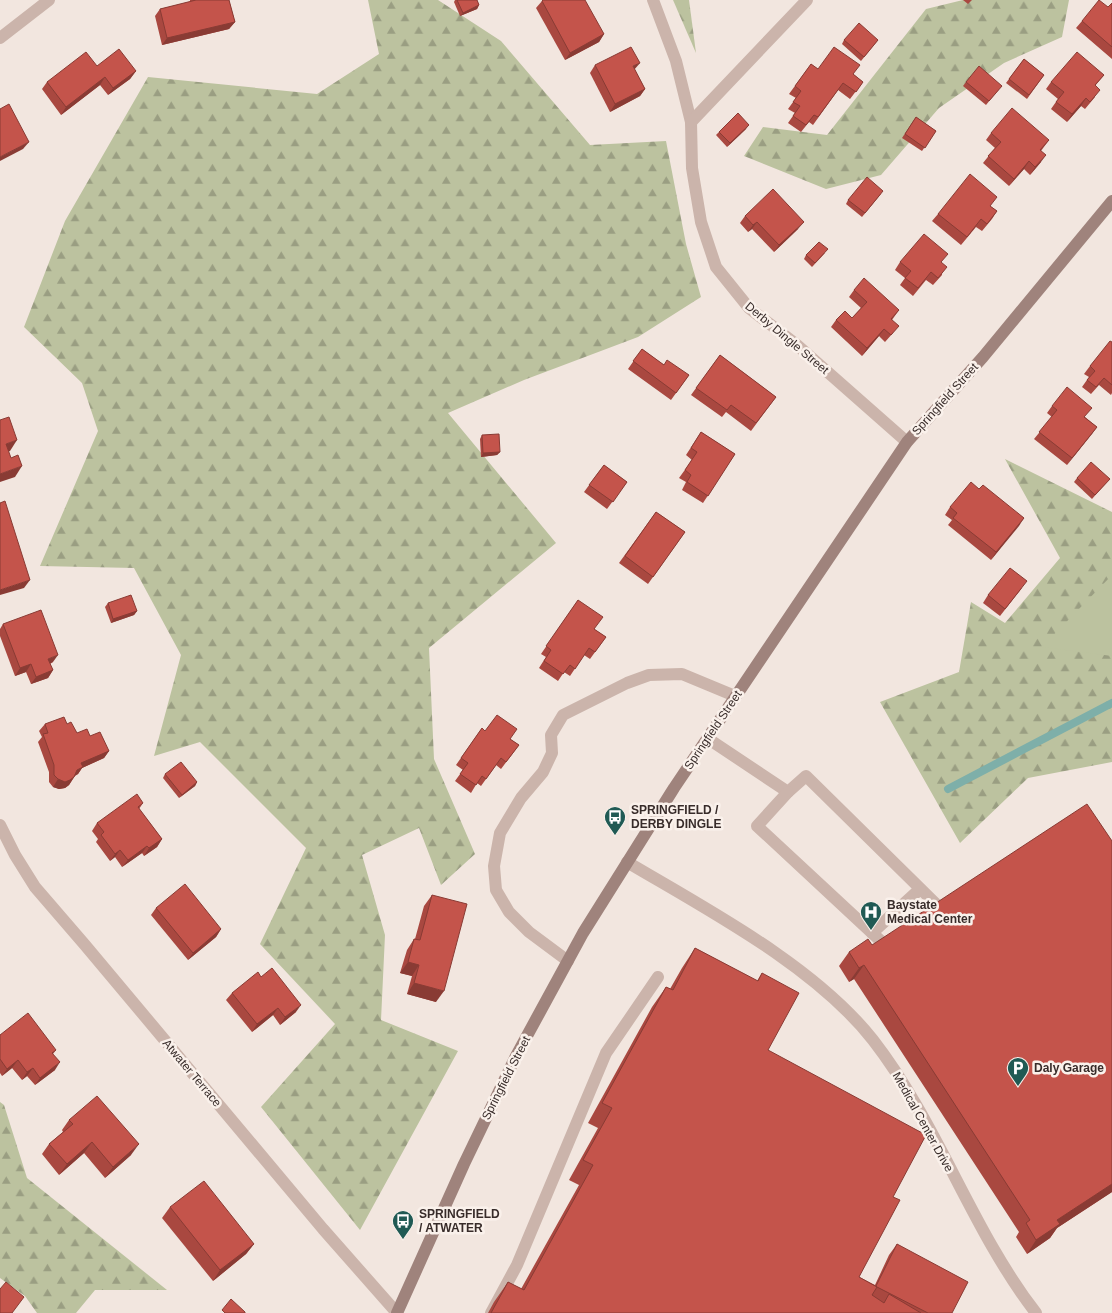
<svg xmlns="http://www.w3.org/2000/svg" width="1112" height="1313" viewBox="0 0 1112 1313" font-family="Arial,sans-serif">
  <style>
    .forest { fill: url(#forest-firs) }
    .green { fill: #bcc29f }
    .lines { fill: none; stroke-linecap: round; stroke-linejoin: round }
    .stream { stroke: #7eafa9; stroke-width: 8 }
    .lane { stroke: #cbb4ab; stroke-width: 12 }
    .street { stroke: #cbb4ab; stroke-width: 12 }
    .secondary { stroke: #9f837c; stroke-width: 12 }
    .wall { fill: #a94840 }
    .shaded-wall { fill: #893b34 }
    .building { fill: #c4544b; stroke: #893b34 }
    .labels { text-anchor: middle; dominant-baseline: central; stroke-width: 5; stroke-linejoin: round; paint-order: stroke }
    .street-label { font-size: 12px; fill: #382c2a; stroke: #faf1eb }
    .poi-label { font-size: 12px; font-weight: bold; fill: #382c2a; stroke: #faf1eb; text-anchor: start }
  </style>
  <defs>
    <pattern id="forest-firs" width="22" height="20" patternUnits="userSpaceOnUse" patternTransform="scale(1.25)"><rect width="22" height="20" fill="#bcc29f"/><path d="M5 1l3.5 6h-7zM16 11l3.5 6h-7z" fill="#9a9e82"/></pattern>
  </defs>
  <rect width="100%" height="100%" fill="#f2e6df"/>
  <!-- forest -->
  <g class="forest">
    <path d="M368 0H438L501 41 590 145 666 141 686 244 701 297 638 337 524 380 448 413 556 543 429 648 434 759 475 854 441 885 419 828 362 855 385 935 381 1020 458 1051 360 1230 261 1107 335 1024 260 944 306 848 200 742 154 756 181 655 134 568 40 566 98 431 82 383 24 327 65 221 148 77 317 94 379 54Z"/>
    <path d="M673 0H689L696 53Z"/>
    <path d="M963 0H1069L1062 37 1004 63 939 108 881 175 826 189 744 156 763 127 827 135 926 9Z"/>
    <path d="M1005 459 1112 512V762L1028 778 960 843 880 702 959 672 971 602 1005 623 1060 558Z"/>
    <path d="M0 1102 4 1105 27 1178 167 1290H95L76 1313H37L25 1296 0 1278Z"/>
  </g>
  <!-- green -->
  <path class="green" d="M1112 575V656L1042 647Z"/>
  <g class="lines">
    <!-- stream -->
    <path class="stream" d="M948 789 1112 703"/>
    <!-- lane -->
    <g class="lane">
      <path d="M707 738 788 792 806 776 940 908"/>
      <path d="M788 792 757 826 884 944"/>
      <path d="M627 862C708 910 815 966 873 1040 939 1125 971 1229 1036 1313"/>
      <path d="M872 933 920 889"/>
      <path d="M568 961 529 932 509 912 496 890 494 866 500 833 521 798 543 772 552 753 551 735 563 715 627 683 649 675 682 674 735 696"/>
      <path d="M491 1313 517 1265 606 1053 658 977"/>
    </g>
    <!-- street -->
    <g class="street">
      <path d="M653 0 676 61 691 122 692 168 701 222 716 267 749 308 797 345 907 442"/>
      <path d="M0 38 49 0"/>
      <path d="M691 122 807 0"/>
      <path d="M0 825 15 855 35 887 85 945 323 1229 397 1313"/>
    </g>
    <!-- secondary -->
    <path class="secondary" d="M397 1313 464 1164 516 1056 583 933 674 788 907 442 983 357 1112 201"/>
  </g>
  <!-- wall -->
  <g class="wall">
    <path d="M190 0H229L235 22 229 29 162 45 155 16 160 9 190 2Z"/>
    <path d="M455 0H477L479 5 477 9 460 16 454 2Z"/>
    <path d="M963 0H972L968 4Z"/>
    <path d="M542 1 604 34 599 42 565 60 536 8Z"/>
    <path d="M1112 3V59L1076 28 1082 21 1108 7Z"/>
    <path d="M844 40H878L861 61 842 44Z"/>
    <path d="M1024 59 1044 75 1027 99 1006 83Z"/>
    <path d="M811 64 818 69 853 74 863 82 850 99 838 90 813 125 809 122 801 132 788 123 795 113 788 109 796 98 789 94Z"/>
    <path d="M595 65 635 70 645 89 640 96 610 112 590 73Z"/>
    <path d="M97 66 136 71 130 79 108 95 100 85 61 115 42 89 47 82Z"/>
    <path d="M1104 75 1095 86V97L1085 109 1081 106 1067 122 1051 109 1058 99 1046 89 1051 82Z"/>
    <path d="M966 82 999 89 986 105 963 86Z"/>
    <path d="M916 117 936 131 922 151 902 138Z"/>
    <path d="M746 129 727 147 716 135 719 132Z"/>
    <path d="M991 133 1049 140 1041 151V162L1030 175 1024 169 1009 186 983 163 995 148 986 140Z"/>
    <path d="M881 194 862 217 846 204 848 200Z"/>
    <path d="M990 206 997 211 992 219 982 231 976 227 961 245 932 221 938 214Z"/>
    <path d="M745 216 798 229 774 252 752 229 748 232 740 223Z"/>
    <path d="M825 253 812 267 804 259 806 255Z"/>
    <path d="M900 262 942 263V275L933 285 926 280 913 296 900 285 905 278 895 270Z"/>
    <path d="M854 290 899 310 892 320 893 333 885 342 879 336 862 356 831 327 836 320 852 318 861 308 849 297Z"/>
    <path d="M1112 342V393L1111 395 1099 385 1091 394 1082 387 1089 377 1084 374 1090 366Z"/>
    <path d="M642 349 664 365 689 375 671 400 628 369Z"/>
    <path d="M720 355 776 397 751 431 726 412 722 417 691 395Z"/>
    <path d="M1052 406 1085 417 1097 427 1067 465 1034 439 1052 417 1047 413Z"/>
    <path d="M701 432 735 454 703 503 682 490 686 482 679 478 692 460 686 455Z"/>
    <path d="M482 435 500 452 497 455 481 457 480 439Z"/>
    <path d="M604 465 627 482 607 509 584 492Z"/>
    <path d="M1077 478 1107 482 1092 499 1074 482Z"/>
    <path d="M979 489 1024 518 991 560 948 525 952 520 945 515 950 507Z"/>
    <path d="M656 512 685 532 648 584 619 563Z"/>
    <path d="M1022 588 1000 616 983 603 988 595Z"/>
    <path d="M578 600 594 629 606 637 590 659 584 655 570 676 564 672 558 681 539 668 546 657 541 654Z"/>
    <path d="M108 603 137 611 134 615 111 623 105 607Z"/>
    <path d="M3 624 53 662 50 664 53 670 48 678 31 684 26 672 15 676 0 636V629Z"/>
    <path d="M45 724H67L77 733 90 736 109 751 104 758 82 768 78 774 75 776 69 785 65 788 59 789 53 787 49 782V772L38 742 42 737 39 731Z"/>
    <path d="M482 728 485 731 510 739 519 745 501 769 496 765 481 786 477 783 471 793 455 781 463 770 456 765Z"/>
    <path d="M165 774 197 782 195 786 179 798 163 778Z"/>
    <path d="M143 803 139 809 162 839 157 847 144 856 142 853 122 867 115 857 110 861 96 842 98 839 92 831 97 823Z"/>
    <path d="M1112 841V1192L1057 1228 1050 1238 1027 1254 1016 1237 1019 1232 854 979 849 982 839 966 849 952 872 945Z"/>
    <path d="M432 895 436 1002 407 994 412 976 400 973 407 950 414 939H415L424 906Z"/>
    <path d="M156 908 221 929 216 937 188 960 151 915Z"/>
    <path d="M695 948 757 981 762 973 768 1050 893 1197 859 1277 875 1285 889 1255 897 1244 952 1313H488L494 1302 508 1282 521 1289 579 1185 569 1180 598 1128 588 1123 652 1007 666 987 670 989 682 968Z"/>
    <path d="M261 977 296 1012 280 1025 273 1015 252 1032 226 1000 232 993Z"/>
    <path d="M0 1035 56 1050 53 1054 55 1070 35 1085 27 1076 22 1080 12 1068 2 1076 0 1073Z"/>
    <path d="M69 1120 131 1155 105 1178 84 1153 59 1175 42 1154 49 1144 63 1132 62 1130Z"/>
    <path d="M170 1207 254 1244 246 1254 213 1281 162 1218Z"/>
  </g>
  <!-- shaded-wall -->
  <g class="shaded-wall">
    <path d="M479 5 477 9 460 16 463 13Z"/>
    <path d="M235 22 229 29 162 45 167 38Z"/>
    <path d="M604 34 599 42 565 60 570 53Z"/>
    <path d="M640 63 634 70 633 66Z"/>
    <path d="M136 71 130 79 108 95 113 88Z"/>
    <path d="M105 77 100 85 61 115 66 107Z"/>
    <path d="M645 89 640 96 610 112 615 104Z"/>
    <path d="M1086 98 1081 106 1067 122 1072 114Z"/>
    <path d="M749 125 746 129 727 147 730 143Z"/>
    <path d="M29 142 23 149 0 161V157Z"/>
    <path d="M1046 155 1041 162 1030 175 1035 167Z"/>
    <path d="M1029 161 1024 169 1009 186 1014 179Z"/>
    <path d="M757 222 752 229 748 232 753 225Z"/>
    <path d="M804 222 798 229 774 252 779 245Z"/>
    <path d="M884 329 879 336 862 356 867 348Z"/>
    <path d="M1097 427 1092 434 1067 465 1072 458Z"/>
    <path d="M17 440 10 451 0 454 6 444Z"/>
    <path d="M500 452 497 455 481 457 483 453Z"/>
    <path d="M22 466 15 477 0 482V474Z"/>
    <path d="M1024 518 1019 526 991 560 996 552Z"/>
    <path d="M30 580 24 588 0 595V590Z"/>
    <path d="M137 611 134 615 111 623 113 619Z"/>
    <path d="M58 655 53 662 43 666 48 659Z"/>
    <path d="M31 664 26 672 15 676 20 668Z"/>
    <path d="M53 670 48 678 31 684 36 677Z"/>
    <path d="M109 751 104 758 82 768 78 774 72 777 81 763Z"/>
    <path d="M74 777 69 785 65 788 59 789 53 787 58 779Z"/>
    <path d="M197 782 195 786 179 798 182 795Z"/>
    <path d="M162 839 157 847 144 856 149 848Z"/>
    <path d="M147 846 142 853 122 867 128 860Z"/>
    <path d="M120 850 115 857 110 861 115 854Z"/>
    <path d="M221 929 216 937 188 960 193 953Z"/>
    <path d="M408 962 419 965 412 976 400 973Z"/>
    <path d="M864 965 854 979 849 982 859 968Z"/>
    <path d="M414 983 444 991 436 1002 407 994Z"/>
    <path d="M301 1005 296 1012 280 1025 285 1017Z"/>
    <path d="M278 1008 273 1015 252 1032 257 1024Z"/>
    <path d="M18 1060 12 1068 2 1076 7 1069Z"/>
    <path d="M60 1062 55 1070 35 1085 40 1078Z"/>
    <path d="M33 1068 27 1076 22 1080 27 1072Z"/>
    <path d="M92 1142 84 1153 59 1175 67 1164Z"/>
    <path d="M139 1144 131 1155 105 1178 113 1167Z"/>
    <path d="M1112 1184V1192L1057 1228 1050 1238 1027 1254 1036 1240 1057 1220Z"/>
    <path d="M254 1244 246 1254 213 1281 220 1270Z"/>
  </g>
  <!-- building -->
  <g class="building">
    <path d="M196 0H229L235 22 167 38 160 9Z"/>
    <path d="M457 0H477L479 5 463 13Z"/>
    <path d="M543 0H585L604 34 570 53 542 1Z"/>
    <path d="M1099 0 1108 7 1112 3V47L1082 21Z"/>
    <path d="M859 23 878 40 864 57 844 40Z"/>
    <path d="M631 47 640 63 633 66 645 89 615 104 595 65Z"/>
    <path d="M834 47 860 65 853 74 863 82 856 92 843 83 818 117 814 115 806 125 793 116 800 106 793 102 801 91 795 86 811 64 818 69Z"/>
    <path d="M119 49 136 71 113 88 105 77 66 107 47 82 86 52 97 66Z"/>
    <path d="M1077 52 1104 75 1095 85 1100 90 1090 102 1086 98 1072 114 1056 102 1064 92 1051 82Z"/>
    <path d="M1024 59 1044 75 1029 95 1009 79Z"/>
    <path d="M979 66 1002 86 989 101 966 82Z"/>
    <path d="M9 104 29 142 0 157V109Z"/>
    <path d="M1012 108 1049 140 1040 150 1046 155 1035 167 1029 161 1014 179 988 156 1001 142 991 133Z"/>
    <path d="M738 113 749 125 730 143 719 132Z"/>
    <path d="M916 117 936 131 925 148 905 134Z"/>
    <path d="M970 174 997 197 990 206 997 211 987 224 981 219 967 237 938 214Z"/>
    <path d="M867 177 883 191 865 213 848 200Z"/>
    <path d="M773 189 804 222 779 245 757 222 753 225 745 216Z"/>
    <path d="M924 234 948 254 941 262 947 267 938 278 931 272 918 288 905 278 911 271 900 262Z"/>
    <path d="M819 242 828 249 815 263 806 255Z"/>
    <path d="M864 278 899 310 891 319 899 326 891 335 884 329 867 348 836 320 845 311 852 318 867 302 854 290Z"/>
    <path d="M1110 341 1112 342V385L1104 378 1096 387 1087 380 1095 371 1090 366Z"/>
    <path d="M642 349 664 365 667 360 689 375 676 393 633 361Z"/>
    <path d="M720 355 776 397 756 423 731 405 727 410 696 388Z"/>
    <path d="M1067 387 1092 408 1084 417 1097 427 1072 458 1039 432 1057 410 1052 406Z"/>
    <path d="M9 417 17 440 6 444 11 458 18 455 22 466 0 474V420Z"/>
    <path d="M701 432 735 454 708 496 687 482 691 475 685 470 697 452 691 448Z"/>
    <path d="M499 434 500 452 483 453 482 435Z"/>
    <path d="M1091 462 1110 479 1095 495 1077 478Z"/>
    <path d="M604 465 627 482 613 502 589 485Z"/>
    <path d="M971 482 979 489 983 485 1024 518 996 552 953 518 957 513 950 507Z"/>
    <path d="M5 501 30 580 0 590V503Z"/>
    <path d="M656 512 685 532 653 577 625 556Z"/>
    <path d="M1010 568 1027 581 1005 609 988 595Z"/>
    <path d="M131 595 137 611 113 619 108 603Z"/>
    <path d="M578 600 603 617 594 629 606 637 595 652 589 648 575 669 570 665 563 674 544 661 551 650 546 646Z"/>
    <path d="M41 610 58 655 48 659 53 670 36 677 31 664 20 668 3 624Z"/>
    <path d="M497 715 517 729 510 739 519 745 506 762 501 758 486 779 482 776 476 785 460 774 468 763 461 758 482 728 485 731Z"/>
    <path d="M64 717 67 724 71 722 77 733 87 729 90 736 100 732 109 751 81 763 83 767 77 770 74 777 70 780 65 782 58 779 54 775V765L43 734 48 733 45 724Z"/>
    <path d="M181 762 197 782 182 795 165 774Z"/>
    <path d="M137 794 143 803 138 807 162 839 149 848 147 846 128 860 120 850 115 854 101 835 104 832 97 823Z"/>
    <path d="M1087 804 1112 841V1184L1057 1220 1060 1224 1036 1240 1026 1223 1030 1220 864 965 859 968 849 952 868 939 872 945Z"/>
    <path d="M185 884 221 929 193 953 156 908Z"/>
    <path d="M432 895 467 904 444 991 414 983 419 965 408 962 414 939 420 940Z"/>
    <path d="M695 948 758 981 762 973 799 993 768 1050 926 1135 893 1197 900 1200 859 1277 877 1287 872 1295 884 1303 889 1294 921 1313H491L508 1282 524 1290 593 1165 583 1160 612 1108 602 1103 666 987 673 990Z"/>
    <path d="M272 968 301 1005 285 1017 278 1008 257 1024 232 993 258 972 261 977Z"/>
    <path d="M28 1013 56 1050 52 1053 60 1062 40 1078 33 1068 27 1072 18 1060 7 1069 0 1059V1035Z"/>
    <path d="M97 1096 139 1144 113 1167 92 1142 67 1164 49 1144 73 1124 69 1120Z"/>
    <path d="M204 1181 254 1244 220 1270 170 1207Z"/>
    <path d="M897 1244 968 1282 952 1313H928L877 1287 876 1286Z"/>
    <path d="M6 1282 24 1297 12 1313H0V1289Z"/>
    <path d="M231 1299 245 1312V1313H225L222 1310Z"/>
  </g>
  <!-- icons -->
  <defs>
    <g id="bus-pin" transform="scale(1.125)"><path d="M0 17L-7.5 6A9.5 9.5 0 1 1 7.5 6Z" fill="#205a54" stroke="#faf1eb"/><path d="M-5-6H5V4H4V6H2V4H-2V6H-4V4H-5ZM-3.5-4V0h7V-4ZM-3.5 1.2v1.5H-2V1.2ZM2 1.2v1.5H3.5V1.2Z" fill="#fff"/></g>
    <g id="hospital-pin" transform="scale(1.125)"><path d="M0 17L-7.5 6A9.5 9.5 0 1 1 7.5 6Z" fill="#205a54" stroke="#faf1eb"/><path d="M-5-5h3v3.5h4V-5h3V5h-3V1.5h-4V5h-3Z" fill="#fff"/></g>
    <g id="parking-pin" transform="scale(1.125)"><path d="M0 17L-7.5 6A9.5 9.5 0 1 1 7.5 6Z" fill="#205a54" stroke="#faf1eb"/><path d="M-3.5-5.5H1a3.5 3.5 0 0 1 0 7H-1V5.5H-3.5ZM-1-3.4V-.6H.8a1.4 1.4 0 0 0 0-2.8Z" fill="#fff"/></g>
  </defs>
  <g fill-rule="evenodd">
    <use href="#bus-pin" x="615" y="817"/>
    <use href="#hospital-pin" x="871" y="912"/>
    <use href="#parking-pin" x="1018" y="1068"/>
    <use href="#bus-pin" x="403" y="1221"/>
  </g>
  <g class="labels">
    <!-- street labels -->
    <g class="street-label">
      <text transform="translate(787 338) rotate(40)">Derby Dingle Street</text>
      <text transform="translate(945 399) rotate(-48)">Springfield Street</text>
      <text transform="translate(713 730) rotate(-56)">Springfield Street</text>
      <text transform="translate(192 1073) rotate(50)">Atwater Terrace</text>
      <text transform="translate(506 1078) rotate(-63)">Springfield Street</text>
      <text transform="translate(923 1122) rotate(61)">Medical Center Drive</text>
    </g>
    <!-- poi labels -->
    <g class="poi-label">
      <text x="631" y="810">SPRINGFIELD /<tspan x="631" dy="14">DERBY DINGLE</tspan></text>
      <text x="887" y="905">Baystate<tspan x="887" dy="14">Medical Center</tspan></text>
      <text x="1034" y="1068">Daly Garage</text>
      <text x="419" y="1214">SPRINGFIELD<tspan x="419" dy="14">/ ATWATER</tspan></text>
    </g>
  </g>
</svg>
